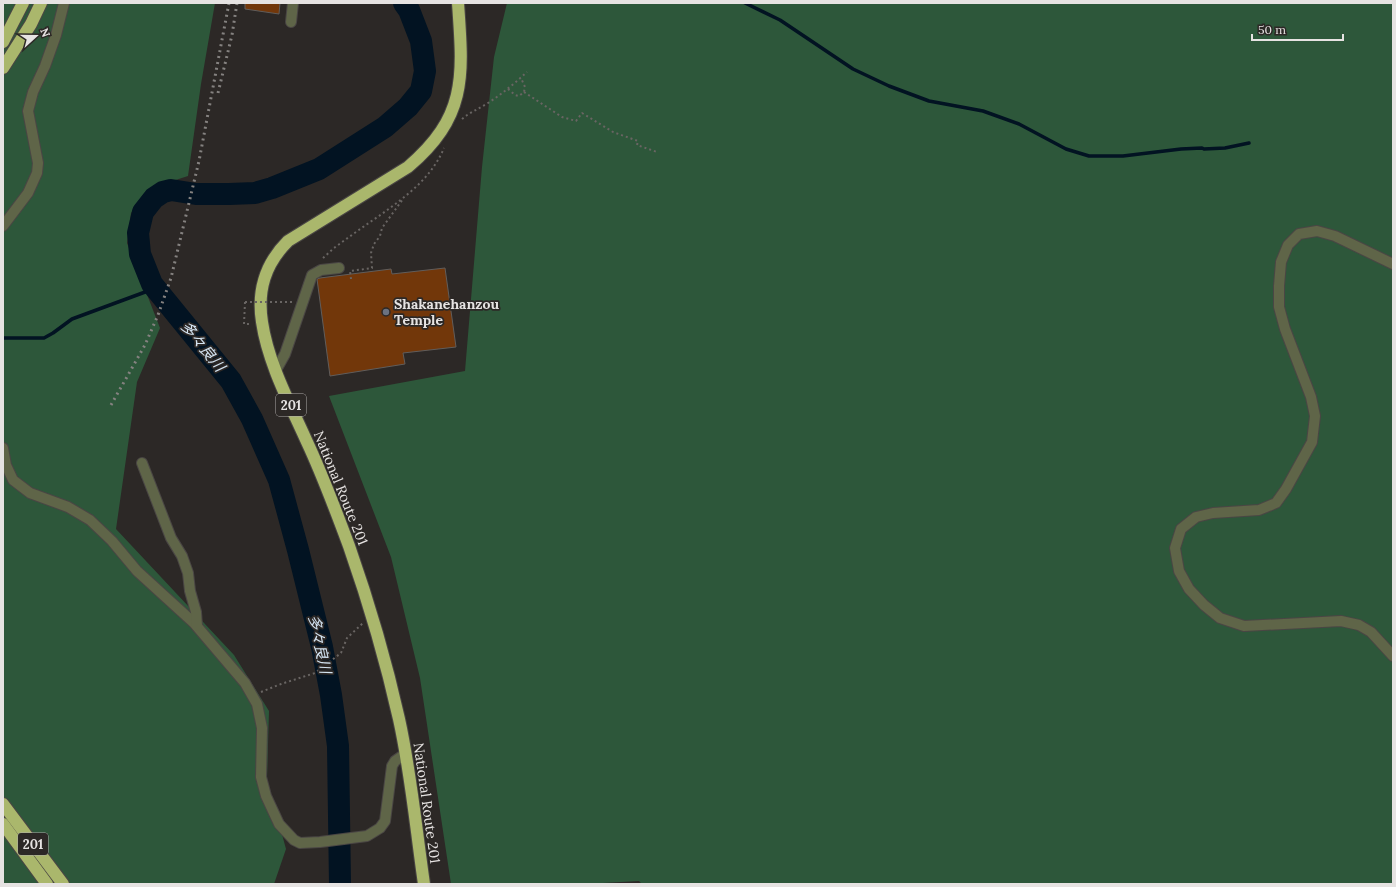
<svg xmlns="http://www.w3.org/2000/svg" width="1396" height="887" viewBox="0 0 1396 887" font-family="Lora,'Noto Sans JP',serif">
  <style>
    .green { fill: #2d573a }
    .lines { fill: none; stroke-linecap: round; stroke-linejoin: round }
    .stream { stroke: #021322; stroke-width: 3.5 }
    .river { stroke: #021322; stroke-width: 22 }
    .building { fill: #72370a; stroke: #615d5b }
    .minor-casing { stroke: #4a4644; stroke-width: 12 }
    .highway-casing { stroke: #4a4644; stroke-width: 14 }
    .path { stroke: #696563; stroke-width: 2; stroke-dasharray: 2 3; stroke-linecap: butt }
    .minor { stroke: #5f6548; stroke-width: 10 }
    .highway { stroke: #aab76c; stroke-width: 12 }
    .rail { stroke: #858280; stroke-width: 3; stroke-dasharray: 2 4; stroke-linecap: butt }
    .path-bridge { stroke: #696563; stroke-width: 2; stroke-dasharray: 2 3; stroke-linecap: butt }
    .worship-dot { fill: #6b7280; stroke: #2c2826; stroke-width: 1.5 }
    .labels { text-anchor: middle; dominant-baseline: central; stroke-width: 3.5; stroke-linejoin: round; paint-order: stroke }
    .shield { fill: #2c2826; stroke: #aeabaa; stroke-width: 1 }
    .shield-label { font-size: 13px; font-weight: bold; fill: #e6e3e2 }
    .poi-label { font-size: 14px; font-weight: bold; fill: #e6e3e2; stroke: #2c2826; text-anchor: start }
    .street-label { font-size: 14px; fill: #e6e3e2; stroke: #2c2826 }
    .water-label { font-size: 15px; font-style: italic; fill: #d3e3f1; stroke: #2c2826 }
  </style>
  <rect width="100%" height="100%" fill="#2c2826"/>
  <!-- green -->
  <g class="green">
    <path d="M3 3H215L201 84 188 176 154 187 131 213 127 243 160 328 137 382 116 529 234 655 269 711 267 779 286 849 274 884H3Z"/>
    <path d="M507 3H1393V884H642L639 881 603 883 602 884H451L420 678 391 557 329 396 465 371 482 167 494 57Z"/>
  </g>
  <g class="lines">
    <!-- stream -->
    <g class="stream">
      <path d="M745 3 780 20 853 69 889 86 929 101 983 111 1019 124 1066 149 1089 156H1123L1181 149 1202 148 1204 149 1225 148 1249 143"/>
      <path d="M3 338H44L53 333 72 319 156 288"/>
    </g>
    <!-- river -->
    <path class="river" d="M340 884 338 746 331 695 322 647 298 550 279 480 252 419 231 381 152 284 140 254 138 233 143 212 154 198 163 192 171 190 196 194H229L255 193 272 188 319 169 385 127 408 107 421 91 425 71 421 41 409 10 404 3"/>
  </g>
  <!-- building -->
  <g class="building">
    <path d="M245 3H280L279 14 245 9Z"/>
    <path d="M445 268 456 347 403 353 405 364 330 376 317 279 320 278 391 269 392 274Z"/>
  </g>
  <g class="lines">
    <!-- minor casing -->
    <g class="minor-casing">
      <g id="minor">
        <path d="M291 22 293 3"/>
        <path d="M3 226 28 193 37 173 38 163 28 111 33 92 45 66 56 35 64 3"/>
        <path d="M1393 264 1335 236 1317 231 1299 234 1288 245 1281 262 1279 286V307L1285 329 1311 397 1315 416 1312 442 1286 489 1276 503 1259 510 1213 513 1196 517 1181 529 1175 548 1179 571 1189 589 1204 605 1220 618 1244 626 1341 621 1359 625 1371 632 1393 656"/>
        <path d="M276 370 285 354 312 275 321 270 339 268"/>
        <path d="M3 448 6 465 13 480 30 493 68 507 90 520 112 541 137 571 194 623 245 683 257 704 262 728 261 777 266 796 279 824 294 840 300 843 320 842 367 836 380 828 385 821 392 766 395 761 405 754"/>
        <path d="M142 463 171 538 182 556 188 573 190 591 196 612 197 626"/>
      </g>
    </g>
    <!-- highway casing -->
    <g class="highway-casing">
      <g id="highway">
        <path d="M3 42 23 3"/>
        <path d="M3 68 31 24 41 3"/>
        <path d="M3 804 63 884"/>
        <path d="M3 824 47 884"/>
        <path d="M424 884C416 829 411 773 399 719 386 661 369 603 349 546 336 511 323 476 307 442 290 404 268 363 262 322 257 290 265 264 288 241L408 167C468 116 463 75 458 3"/>
      </g>
    </g>
    <!-- path -->
    <g class="path">
      <path d="M508 89 515 95 519 96 524 92 525 87 521 78"/>
      <path d="M524 92 562 117 576 121 582 113 613 132 638 141 637 145 657 152"/>
      <path d="M462 119C470 112 479 109 488 103 502 94 515 83 527 72"/>
      <path d="M323 258 334 248C349 237 364 226 379 216 405 197 431 179 444 148"/>
      <path d="M351 279 350 271 372 268 371 253 374 244 380 236 382 228 403 199"/>
      <path d="M245 302 244 324H249V322"/>
      <path d="M261 692 281 684 315 673 341 653 347 638 363 623"/>
    </g>
    <!-- minor -->
    <use href="#minor" class="minor"/>
    <!-- highway -->
    <use href="#highway" class="highway"/>
    <!-- rail -->
    <g class="rail">
      <path d="M218 93 232 35 237 3"/>
      <path d="M111 405 145 345 158 315 171 278 199 161 229 3"/>
    </g>
    <!-- path-bridge -->
    <path class="path-bridge" d="M245 302H295"/>
  </g>
  <!-- markers -->
  <circle class="worship-dot" cx="386" cy="312" r="4"/>
  <g class="labels">
    <!-- shield labels -->
    <g class="shield">
      <rect x="276" y="394" width="30" height="22" rx="3"/>
      <rect x="18" y="833" width="30" height="22" rx="3"/>
    </g>
    <g class="shield-label">
      <text x="291" y="405">201</text>
      <text x="33" y="844">201</text>
    </g>
    <!-- poi labels -->
    <g class="poi-label">
      <text x="394" y="304">Shakanehanzou<tspan x="394" dy="16">Temple</tspan></text>
    </g>
    <!-- street labels -->
    <g class="street-label">
      <text transform="translate(341 488) rotate(68)">National Route 201</text>
      <text transform="translate(427 803) rotate(82)">National Route 201</text>
    </g>
    <!-- water labels -->
    <g class="water-label">
      <text transform="translate(203 346) rotate(51)">多々良川</text>
      <text transform="translate(320 644) rotate(78)">多々良川</text>
    </g>
  </g>
  <!-- border -->
  <rect width="1396" height="887" fill="none" stroke="#e6e3e2" stroke-width="8"/>
  <!-- north arrow -->
  <g transform="translate(36 36) rotate(69)" stroke="#2c2826" stroke-width="3" paint-order="stroke">
  <path d="M0-3L7 15L0 10L-7 15Z" fill="#e6e3e2"/>
  <text y="-6" font-size="11" font-weight="bold" text-anchor="middle" fill="#e6e3e2">N</text>
  </g>
  <!-- scale -->
  <path d="M1252 34v6h91v-6" fill="none" stroke="#e6e3e2" stroke-width="2"/>
  <text x="1258" y="34" font-size="12" fill="#e6e3e2" stroke="#2c2826" stroke-width="3" paint-order="stroke">50 m</text>
</svg>
